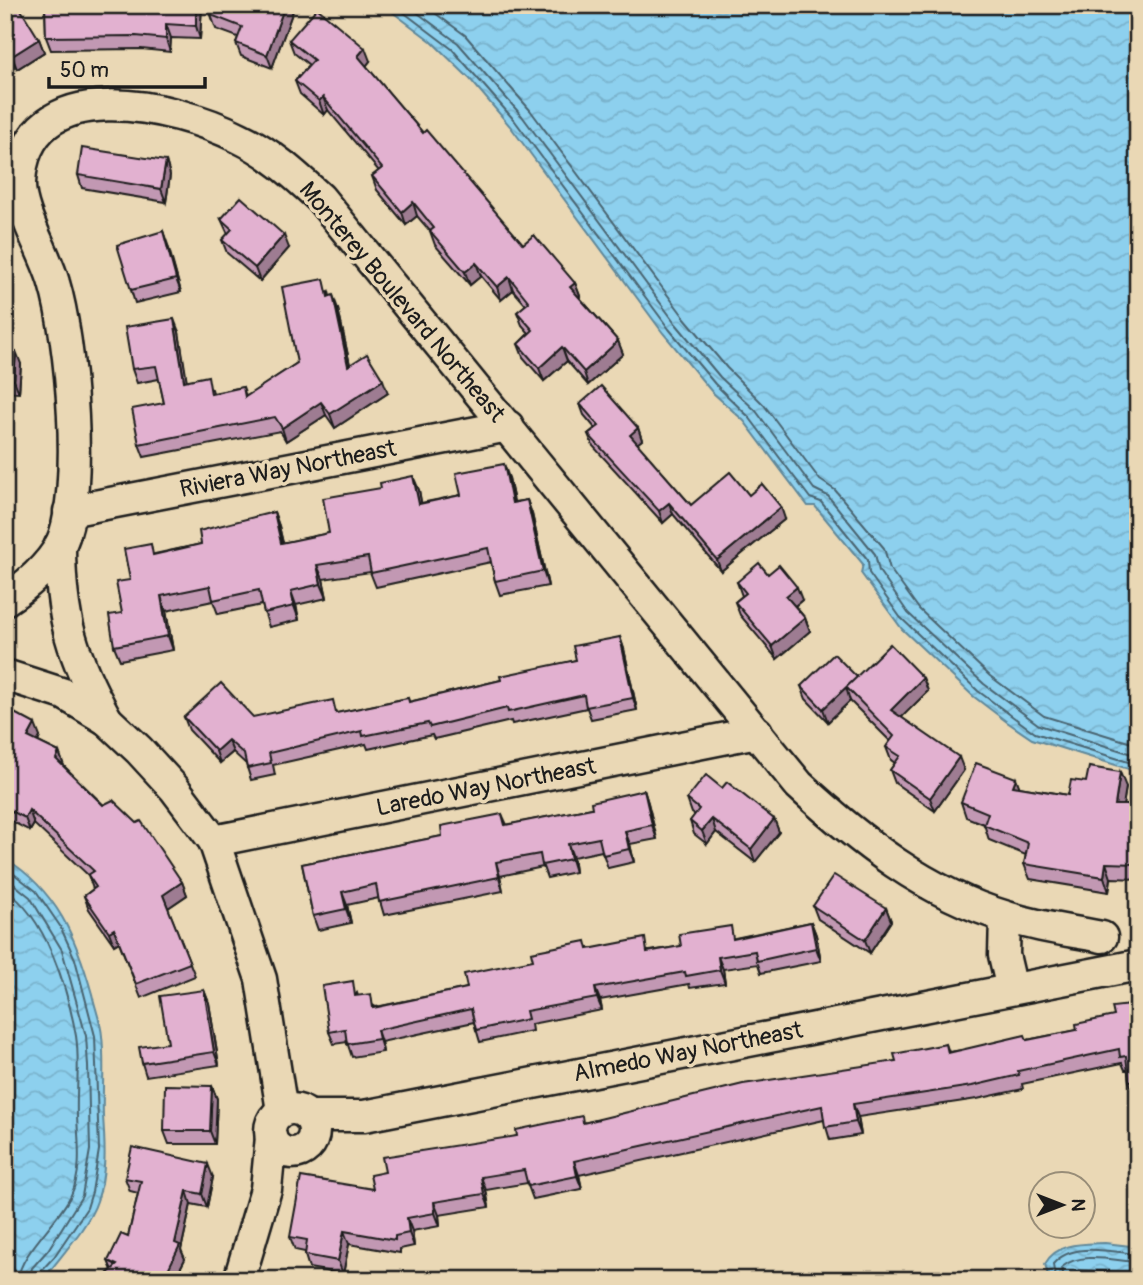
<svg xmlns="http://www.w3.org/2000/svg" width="1143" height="1285" viewBox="0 0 1143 1285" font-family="Pangolin,sans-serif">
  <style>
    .water { fill: url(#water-waves); stroke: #60889a; stroke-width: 2 }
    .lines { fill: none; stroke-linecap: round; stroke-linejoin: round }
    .shore { stroke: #496470; stroke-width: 2 }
    .minor-casing { stroke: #1c1c1c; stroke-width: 35 }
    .minor { stroke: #ead8b5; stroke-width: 30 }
    .wall { fill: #c298b3; stroke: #1c1c1c; stroke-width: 2 }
    .shaded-wall { fill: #9e7c92; stroke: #1c1c1c; stroke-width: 2 }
    .building { fill: #e2b1d0; stroke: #1c1c1c; stroke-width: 2 }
    .labels { text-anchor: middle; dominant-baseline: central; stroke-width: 7; stroke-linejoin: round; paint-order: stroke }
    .street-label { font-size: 24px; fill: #1c1c1c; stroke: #ead8b5 }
  </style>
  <defs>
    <pattern id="water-waves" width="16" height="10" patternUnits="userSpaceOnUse" patternTransform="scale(1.75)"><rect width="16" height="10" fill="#8dd0ee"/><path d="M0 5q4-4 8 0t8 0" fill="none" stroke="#79b2cc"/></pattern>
  </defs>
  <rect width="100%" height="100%" fill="#ead8b5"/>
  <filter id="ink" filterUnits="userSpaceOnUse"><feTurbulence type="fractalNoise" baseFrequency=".0143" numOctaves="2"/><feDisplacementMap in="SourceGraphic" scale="14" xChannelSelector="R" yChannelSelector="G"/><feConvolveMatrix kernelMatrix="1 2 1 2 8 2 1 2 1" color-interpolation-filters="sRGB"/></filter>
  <g filter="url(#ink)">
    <!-- water -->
    <g class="water">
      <path d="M383 5H1138V772L1032 739 1007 722 973 696 902 629 861 573 863 564 815 506H808L744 421 712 392 663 333 510 126 470 79 431 41Z"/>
      <path d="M5 858C57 891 76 937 92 994 95 1008 101 1022 102 1036 105 1063 102 1090 103 1116 105 1145 107 1173 97 1201 89 1226 58 1259 43 1280H5Z"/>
      <path d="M1105 1243 1138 1247V1280H1049L1045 1264C1057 1242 1083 1244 1105 1243Z"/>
    </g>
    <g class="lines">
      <!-- shore -->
      <g class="shore">
        <path d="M394 5 452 49 515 121 669 329 715 384 749 417 810 498 821 502 868 560 869 573 900 617 978 691 1035 733 1138 765"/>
        <path d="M407 5 458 43 522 116 676 324 720 377 756 411 814 489 828 496 875 554 879 571 908 613 984 684 1039 725 1138 756"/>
        <path d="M424 5 465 35 530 110 684 317 727 368 764 405 820 480 835 490 884 548 890 569 919 609 990 676 1044 716 1138 745"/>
        <path d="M5 867 36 891 60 926 75 959 95 1036 99 1150 92 1192 87 1208 54 1257 39 1273 38 1280"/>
        <path d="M5 877 30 897 62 950 86 1036 88 1066 90 1150 82 1196 48 1250 32 1268 29 1280"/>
        <path d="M5 890C46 915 68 991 76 1036 80 1062 76 1089 77 1116 78 1142 83 1170 71 1195 60 1220 19 1254 18 1280"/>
        <path d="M1055 1280 1053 1264C1072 1241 1112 1252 1138 1254"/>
        <path d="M1064 1280 1062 1267C1081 1251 1115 1261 1138 1262"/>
        <path d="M1074 1280 1075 1273 1079 1270 1138 1273"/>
      </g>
      <!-- minor casing -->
      <g class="minor-casing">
        <g id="minor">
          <path d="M69 511 508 426"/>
          <path d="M60 545C60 618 72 656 107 720"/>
          <path d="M5 600C25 587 50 566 61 544 85 491 71 339 54 283 46 254 19 212 20 183 25 69 175 105 240 138 271 153 295 175 320 198L799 785C860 841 926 893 1007 917 1038 927 1070 931 1102 937"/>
          <path d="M5 675 64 694 107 720 139 750 174 788 214 841 261 979 282 1111"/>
          <path d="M214 841 757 732"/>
          <path d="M1005 917 1004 955 1012 989"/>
          <circle cx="292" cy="1131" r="22"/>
          <path d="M308 1116H364L1138 965"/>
          <path d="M239 1280 266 1189 271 1137"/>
        </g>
      </g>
      <!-- minor -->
      <use href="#minor" class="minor"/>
    </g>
    <!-- wall -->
    <g class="wall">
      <path d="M5 5 39 39 44 52 17 69 8 54 5 56Z"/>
      <path d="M45 5H202L200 39 171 38 170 52 141 49 51 50 46 37Z"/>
      <path d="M295 5 272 68 241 56 236 43 238 37 216 29 211 15Z"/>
      <path d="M289 40 370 61 366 66 423 133 523 244 575 283 580 296 579 297 618 341 623 354 588 385 567 361 544 381 523 357 518 344 529 333 522 325 517 312 526 305 513 290 501 300 481 276 470 285 435 245 430 231 417 216 406 225 377 190 372 176 379 171 328 110 324 115 300 94 295 81 309 65 294 53Z"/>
      <path d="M166 161 170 175 166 202 82 188 78 175Z"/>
      <path d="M221 219 289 248 260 281 227 253 222 240 228 234Z"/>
      <path d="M163 231 181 292 135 303 131 290Z"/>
      <path d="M329 292 330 296 338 309 350 365 388 393 335 428 326 415 286 441 280 431 144 457 139 444 164 403 159 379 137 383 132 369 179 332 186 380 212 389 213 393 243 387 246 397 297 363Z"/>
      <path d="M5 350 21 364 19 393 5 392Z"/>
      <path d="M580 404 638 428 642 440 637 444 691 505 749 495 785 519 721 571 673 514 663 523 593 446 588 434 595 428 584 415Z"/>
      <path d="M509 478 514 502 527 500 532 514 548 586 500 595 495 581 491 562 376 587 370 572 323 579 327 598 296 605 299 620 269 627 262 605 218 614 213 601 166 611 173 650 120 660 114 646 130 580 155 554 201 544 274 512 279 526 283 543 329 533 419 490 421 503 461 495Z"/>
      <path d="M768 574 802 600 795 606 805 618 810 631 777 659 740 615 735 602 742 596 737 582Z"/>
      <path d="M620 637 624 649 637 710 591 719 587 708 512 724 511 721 434 739 432 735 368 749 366 744 273 765 275 775 251 780 246 764 233 752 220 763 189 730 184 717H253L338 713 408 698 409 702 501 680 576 660Z"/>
      <path d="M857 677 923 678 928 691 901 717 964 770 935 811 895 783 890 770 895 763 891 760 886 747 890 741 850 701 828 722 806 699 801 686Z"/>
      <path d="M5 708 40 737 38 742 59 752 64 766 182 882 187 895 168 908 195 976 141 998 119 942 114 945 89 909 84 896 93 889 88 875 34 824 30 831 5 818Z"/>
      <path d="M1016 778 1019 787 1068 795 1126 787 1123 805H1138V879L1111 878 1109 892 1030 879 1024 864 1026 855 989 840 984 824 966 817 961 802Z"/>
      <path d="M722 788 774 819 779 832 755 862 716 832 707 844 694 834 690 821 695 815 692 813 687 799Z"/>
      <path d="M644 790 648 803 657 839 630 844 634 862 608 868 602 851 573 857 575 872 547 878 543 867 500 876 503 891 384 915 379 898 347 905 351 923 318 930 313 916 302 864 442 836 502 814 507 825 592 808Z"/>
      <path d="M813 906 886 908 891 921 870 953 818 919Z"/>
      <path d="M811 922 816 935 821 961 761 973 758 964 723 969 725 983 690 988 689 984 600 1000 602 1010 531 1024 532 1031 480 1042 474 1022 381 1042 383 1052 352 1057 347 1042 334 1044 329 1032 357 993 358 996 376 1007 467 988 589 948 650 951 735 938Z"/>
      <path d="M204 990 209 1003 219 1065 146 1076 142 1063 168 1043Z"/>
      <path d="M1138 1018V1094H1134L1129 1081 1128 1070H1125L1122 1063 1022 1084 1023 1089 977 1099 858 1117 861 1135 830 1140 824 1120 579 1175 582 1189 533 1199 527 1183 486 1190 489 1207 439 1215 440 1226 412 1231 414 1246 400 1249V1253L349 1244 343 1274 309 1268 305 1255V1252L295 1250 290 1237 373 1189 385 1172 517 1136 896 1061 946 1044 949 1052 1027 1040Z"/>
      <path d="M212 1086 217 1099 215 1144H169L164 1131Z"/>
      <path d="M213 1177 207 1207 191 1204 181 1250 185 1259 174 1280H107L105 1276 112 1270 108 1261 128 1237 138 1193 130 1191 125 1178Z"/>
    </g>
    <!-- shaded-wall -->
    <g class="shaded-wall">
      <path d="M196 5H202L200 39 196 26Z"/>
      <path d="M285 5H295L272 68 267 55Z"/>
      <path d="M166 24 171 38 170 52 166 39Z"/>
      <path d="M39 39 44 52 17 69 12 56Z"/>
      <path d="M365 48 370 61 363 70 358 56Z"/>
      <path d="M323 97 328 110 324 115 319 101Z"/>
      <path d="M166 161 170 175 166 202 161 189Z"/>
      <path d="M413 202 417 216 406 225 402 212Z"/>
      <path d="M163 231 168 245 181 292 176 279Z"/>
      <path d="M284 235 289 248 260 281 255 268Z"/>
      <path d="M476 263 481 276 470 285 465 272Z"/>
      <path d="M509 277 513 290 501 300 497 287Z"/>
      <path d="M575 283 580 296 575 301 570 287Z"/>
      <path d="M333 295 338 309 353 379 348 366Z"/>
      <path d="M174 319 179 332 189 394 184 381Z"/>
      <path d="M618 341 623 354 588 385 584 372Z"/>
      <path d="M562 347 567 361 544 381 539 368Z"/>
      <path d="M16 351 21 364 19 393 14 380Z"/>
      <path d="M383 380 388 393 335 428 330 414Z"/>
      <path d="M321 402 326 415 286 441 282 428Z"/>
      <path d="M6 420 12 436 5 472V425Z"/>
      <path d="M638 428 642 440 634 446 630 435Z"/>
      <path d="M504 464 509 478 517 517 512 503Z"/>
      <path d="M413 476 419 490 424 518 419 504Z"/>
      <path d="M527 500 532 514 548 586 543 571Z"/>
      <path d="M669 503 673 514 663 523 659 511Z"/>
      <path d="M781 507 785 519 721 571 717 560Z"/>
      <path d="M274 512 279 526 286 557 281 543Z"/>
      <path d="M317 565 323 579 327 598 321 584Z"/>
      <path d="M797 587 802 600 791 609 786 596Z"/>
      <path d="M291 591 296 605 299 620 294 606Z"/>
      <path d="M161 596 166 611 173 650 168 636Z"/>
      <path d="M805 618 810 631 777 659 772 646Z"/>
      <path d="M620 637 624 649 637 710 633 698Z"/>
      <path d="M857 677 846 687 850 701 828 722 823 709Z"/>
      <path d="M923 678 928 691 896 723 891 710Z"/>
      <path d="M35 724 40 737 33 750 28 737Z"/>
      <path d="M228 740 233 752 220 763 216 751Z"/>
      <path d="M59 752 64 766 61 772 56 759Z"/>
      <path d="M959 757 964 770 935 811 930 798Z"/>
      <path d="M1120 772 1126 787 1121 819 1115 805Z"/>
      <path d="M1016 778 1022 793 1013 786Z"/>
      <path d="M644 790 648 803 657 839 652 825Z"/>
      <path d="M29 810 34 824 30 831 25 818Z"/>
      <path d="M712 819 716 832 707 844 702 831Z"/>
      <path d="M774 819 779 832 755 862 751 849Z"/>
      <path d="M625 831 630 844 634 862 629 849Z"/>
      <path d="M568 844 573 857 575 872 571 859Z"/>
      <path d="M496 862 500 876 503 891 499 877Z"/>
      <path d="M1106 863 1111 878 1109 892 1104 877Z"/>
      <path d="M182 882 187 895 168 908 163 895Z"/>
      <path d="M342 892 347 905 351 923 346 909Z"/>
      <path d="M886 908 891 921 870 953 865 940Z"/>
      <path d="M811 922 816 935 821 961 816 948Z"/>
      <path d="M114 929 119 942 114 945 109 932Z"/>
      <path d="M718 957 723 969 725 983 720 970Z"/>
      <path d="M595 988 600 1000 602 1010 597 998Z"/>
      <path d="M204 990 209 1003 219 1065 214 1052Z"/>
      <path d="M377 1030 381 1042 383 1052 379 1039Z"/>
      <path d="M212 1086 217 1099 215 1144 210 1131Z"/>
      <path d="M853 1104 858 1117 861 1135 856 1122Z"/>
      <path d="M574 1161 579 1175 582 1189 577 1176Z"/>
      <path d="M208 1164 213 1177 207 1207 202 1194Z"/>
      <path d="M481 1177 486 1190 489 1207 484 1194Z"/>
      <path d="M187 1191 191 1204 181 1250 185 1259 174 1280H163L175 1243Z"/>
      <path d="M434 1202 439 1215 440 1226 435 1213Z"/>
      <path d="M407 1218 412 1231 414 1246 409 1233Z"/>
      <path d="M344 1231 349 1244 343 1274 338 1261Z"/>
    </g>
    <!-- building -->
    <g class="building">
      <path d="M5 5H18L39 39 12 56 5 44Z"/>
      <path d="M45 5H196V26L166 24V39L136 36 46 37Z"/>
      <path d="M215 5H285L267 55 236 43 242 27 211 15Z"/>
      <path d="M317 8 365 48 358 56 423 133 426 130 523 244 534 235 575 283 570 287 618 341 584 372 562 347 539 368 518 344 533 330 517 312 529 302 509 277 497 287 476 263 465 272 430 231 434 228 413 202 402 212 372 176 382 168 323 97 319 101 295 81 314 60 289 40Z"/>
      <path d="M82 148 166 161 161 189 78 175Z"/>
      <path d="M241 197 284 235 255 268 222 240 232 229 221 219Z"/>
      <path d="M163 231 176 279 131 290 117 245Z"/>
      <path d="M324 279 328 297 333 295 348 366 367 354 383 380 330 414 321 402 282 428 275 417 139 444 132 409 164 403 156 366 132 369 125 327 174 319 184 381 208 376 211 394 243 387 245 397 297 363 282 287Z"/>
      <path d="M5 350 16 351 14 380H5Z"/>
      <path d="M601 386 638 428 630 435 691 505 730 472 749 495 762 484 781 507 717 560 669 503 659 511 588 434 599 426 580 404Z"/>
      <path d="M504 464 512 503 527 500 543 571 495 581 488 548 371 573 368 557 317 565 321 584 291 591 294 606 264 613 259 590 213 600 210 586 161 596 168 636 114 646 109 615 122 613 116 582 130 580 124 549 151 544 153 555 201 544 199 531 274 512 281 543 329 533 323 498 381 488 380 483 413 476 419 504 461 495 456 473Z"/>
      <path d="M759 563 768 574 779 565 797 587 786 596 805 618 772 646 735 602 746 593 737 582Z"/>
      <path d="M620 637 633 698 586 707 584 695 508 712 507 708 430 727 428 723 363 736 362 731 269 753 271 763 247 768 244 754 228 740 216 751 184 717 221 683 253 717 333 700 336 713 408 698 409 702 501 680 500 676 576 660 573 646Z"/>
      <path d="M890 644 923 678 891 710 959 757 930 798 890 770 900 756 886 747 894 736 846 687Z"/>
      <path d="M834 654 857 677 823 709 801 686Z"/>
      <path d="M5 708 35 724 28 737 59 752 56 759 103 805 113 800 137 823 141 821 182 882 163 895 190 963 136 984 114 929 109 932 84 896 96 887 88 875 94 871 29 810 25 818 5 808Z"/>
      <path d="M976 763 1016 778 1013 786 1068 795 1071 780 1086 782 1089 767 1120 772 1115 805H1138V864L1106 863 1104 877 1024 864 1028 843 984 825 988 813 961 802Z"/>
      <path d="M706 775 722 788 727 782 774 819 751 849 712 819 702 831 690 821 699 809 687 799Z"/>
      <path d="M644 790 652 825 625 831 629 849 603 855 599 838 568 844 571 859 542 865 540 854 496 862 499 877 379 902 376 884 342 892 346 909 313 916 302 864 442 836 441 826 502 814 505 825 592 808 591 802Z"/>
      <path d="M834 875 886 908 865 940 813 906Z"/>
      <path d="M811 922 816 948 757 961 755 951 718 957 720 970 686 976 685 972 595 988 597 998 526 1011 528 1019 476 1030 471 1009 377 1030 379 1039 347 1044 345 1029 329 1032 322 986 353 981 355 996 371 994 373 1008 467 988 464 974 533 960 531 952 586 941 588 949 645 938 647 952 681 946 679 934 731 926 733 939Z"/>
      <path d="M204 990 214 1052 142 1063 139 1047 168 1043 160 996Z"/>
      <path d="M1130 1005 1132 1019 1138 1018V1080L1129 1081 1126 1056 1120 1057 1119 1049 1018 1071 1019 1075 972 1086 853 1104 856 1122 825 1127 822 1106 574 1161 577 1176 528 1186 524 1170 481 1177 484 1194 434 1202 435 1213 407 1218 409 1233 395 1236V1240L344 1231 338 1261 305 1255 307 1240 290 1237 301 1177 373 1189 370 1175 385 1172 382 1157 517 1136 516 1130 582 1116 583 1123 743 1084 896 1061 894 1054 946 1044 948 1053 1025 1035 1027 1040 1077 1030 1076 1024 1114 1016 1112 1007Z"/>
      <path d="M165 1085 212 1086 210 1131H164Z"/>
      <path d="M132 1147 208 1164 202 1194 187 1191 175 1243 180 1245 163 1280H113L105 1276 117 1265 108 1261 121 1234 128 1237 141 1181 125 1178Z"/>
    </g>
  </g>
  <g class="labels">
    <!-- street labels -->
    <g class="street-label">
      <text transform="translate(402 302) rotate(50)">Monterey Boulevard Northeast</text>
      <text transform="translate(288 469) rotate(-11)">Riviera Way Northeast</text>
      <text transform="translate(486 787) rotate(-11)">Laredo Way Northeast</text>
      <text transform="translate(688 1052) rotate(-11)">Almedo Way Northeast</text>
    </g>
  </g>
  <!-- margin -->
  <rect width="1143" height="1285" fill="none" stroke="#ead8b5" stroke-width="28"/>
  <rect x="14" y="14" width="1115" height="1257" fill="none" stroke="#1c1c1c" stroke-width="2.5" filter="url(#ink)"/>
  <!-- north arrow -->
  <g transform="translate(1062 1205) rotate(90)"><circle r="33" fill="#ead8b5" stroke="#988d78" stroke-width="2"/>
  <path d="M0-5L12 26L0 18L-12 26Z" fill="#1c1c1c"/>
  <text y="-10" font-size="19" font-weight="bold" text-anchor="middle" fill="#1c1c1c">N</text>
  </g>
  <!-- scale -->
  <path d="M49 77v10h156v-10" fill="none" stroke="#1c1c1c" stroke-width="3.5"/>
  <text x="60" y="77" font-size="21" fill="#1c1c1c" stroke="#ead8b5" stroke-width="5" paint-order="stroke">50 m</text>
</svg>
